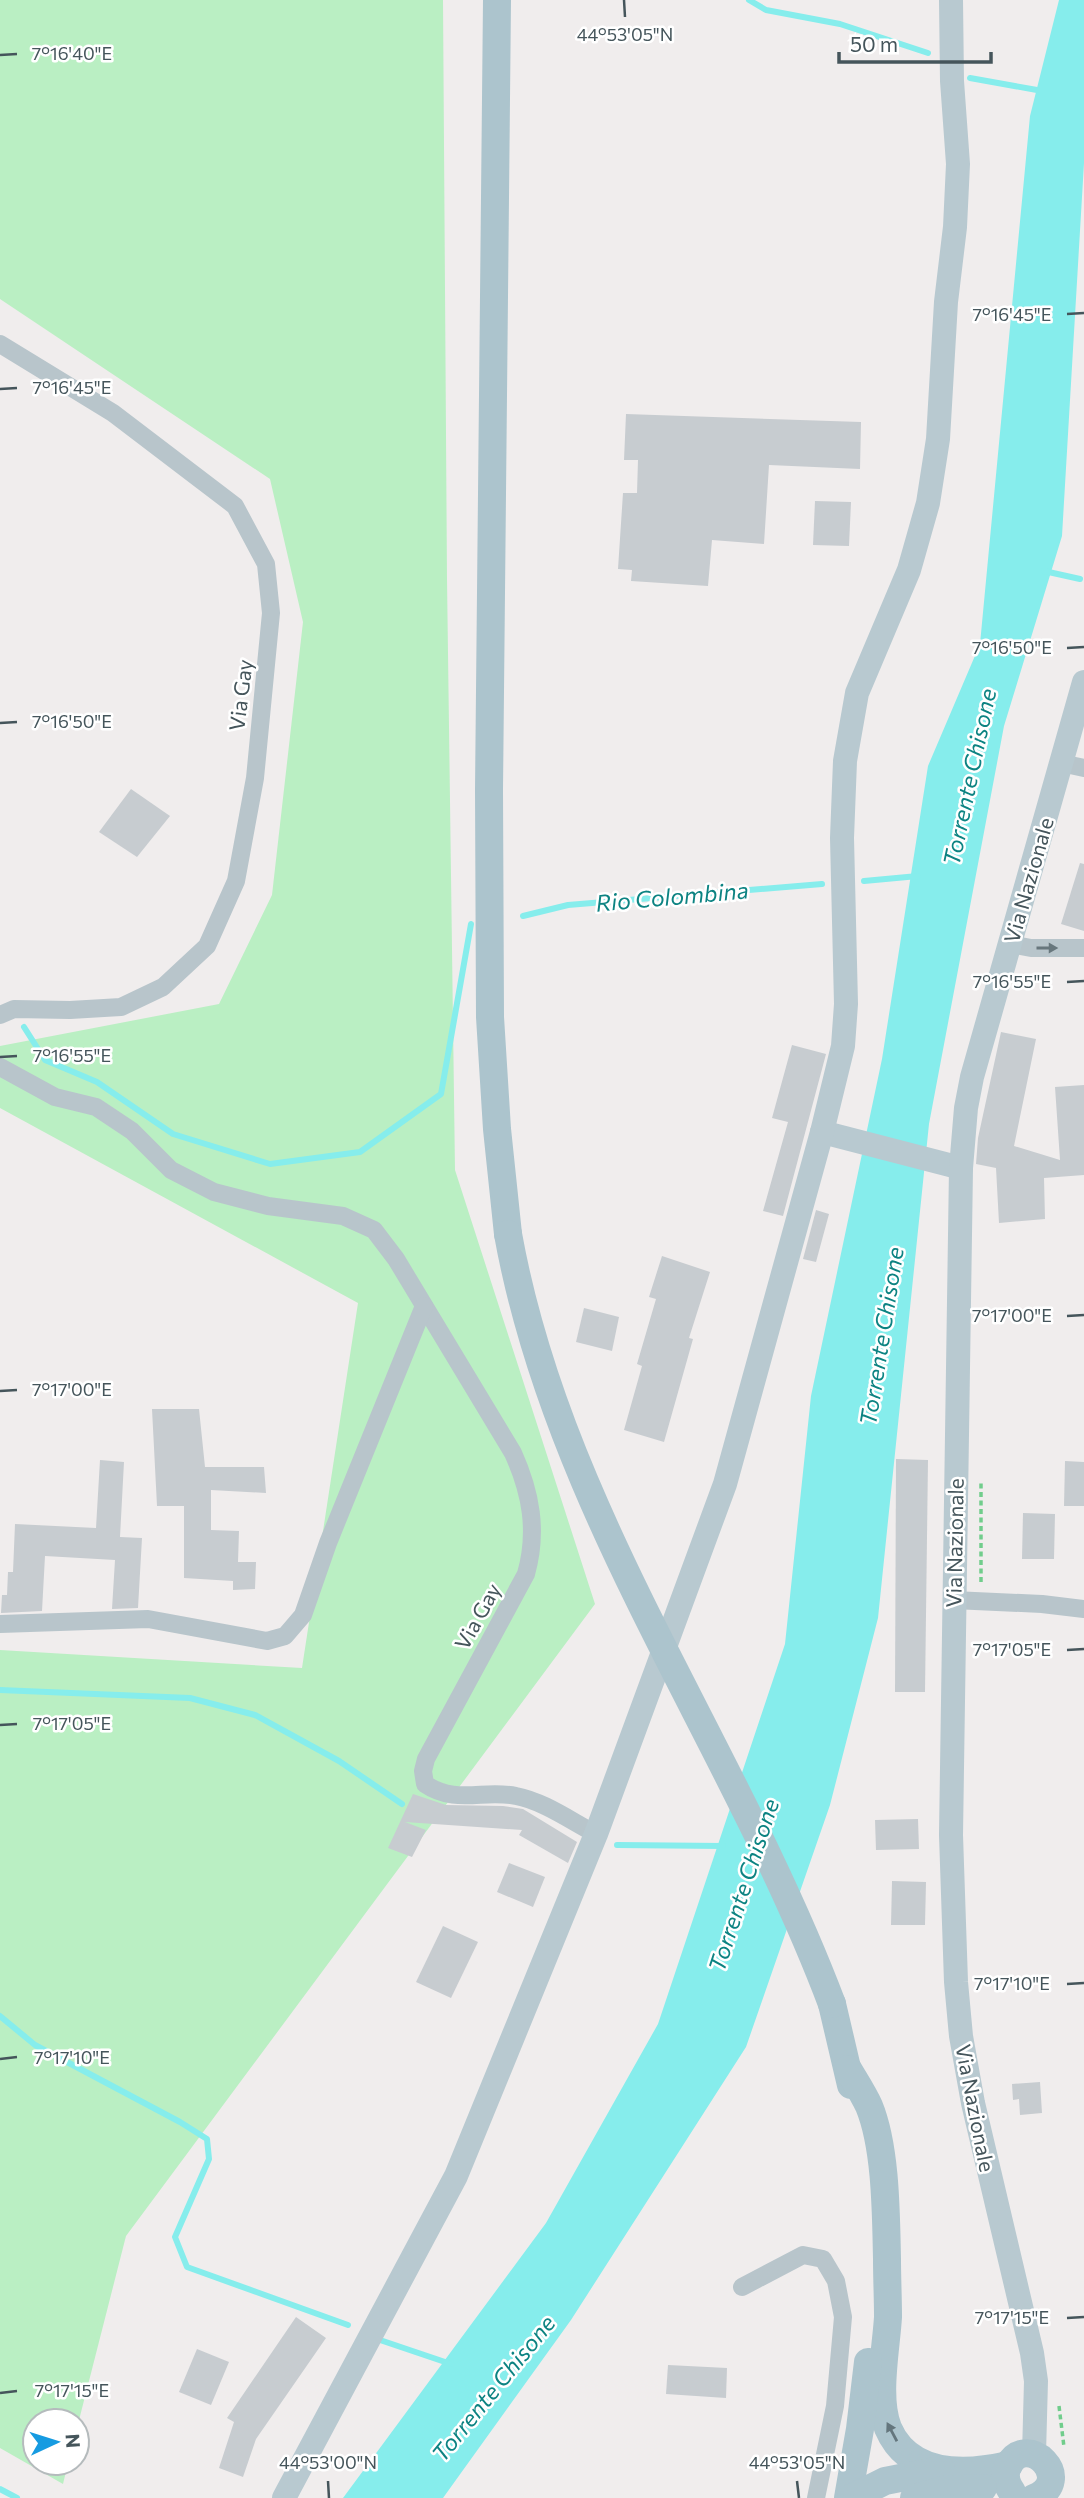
<svg xmlns="http://www.w3.org/2000/svg" width="1084" height="2498" viewBox="0 0 1084 2498" font-family="Commissioner,sans-serif">
  <style>
    .green { fill: #baefc3 }
    .water { fill: #86edec }
    .lines { fill: none; stroke-linecap: round; stroke-linejoin: round }
    .stream { stroke: #86edec; stroke-width: 6 }
    .building { fill: #c7ccd0 }
    .path { stroke: #71cd8c; stroke-width: 3.5; stroke-dasharray: 5 3.5; stroke-linecap: butt }
    .street { stroke: #b8c5cb; stroke-width: 18 }
    .secondary { stroke: #b8c9d0; stroke-width: 24 }
    .primary { stroke: #acc4cd; stroke-width: 28 }
    .primary-bridge { stroke: #acc4cd; stroke-width: 28 }
    .oneway { fill: #68777d }
    .oneway2 { fill: #64767d }
    .ticks { fill: none; stroke: #45555b; stroke-width: 2.5 }
    .labels { text-anchor: middle; dominant-baseline: central; stroke-width: 5; stroke-linejoin: round; paint-order: stroke }
    .street-label { font-size: 21px; fill: #45555b; stroke: #fff }
    .water-label { font-size: 23px; font-style: italic; fill: #0c8382; stroke: #fff }
    .ticks-label { font-size: 18px; text-anchor: middle; fill: #45555b; stroke: #fff; stroke-width: 5; stroke-linejoin: round; paint-order: stroke }
  </style>
  <rect width="100%" height="100%" fill="#f0eded"/>
  <!-- green -->
  <path class="green" d="M0 0H443L447 579 455 1170 595 1604 126 2236 77 2428V2421H35V2463H68L63 2484 0 2448V1650L302 1668 358 1303 0 1108V1046L219 1004 272 895 303 622 270 479 0 299Z"/>
  <!-- water -->
  <path class="water" d="M1059 0H1084V163L1062 536 1004 726 929 1124 878 1618 830 1805 746 2047 571 2320 443 2498H343L546 2223 658 2024 785 1644 811 1396 882 1059 928 766 980 644 1030 116Z"/>
  <g class="lines">
    <!-- stream -->
    <g class="stream">
      <path d="M749 0 766 10 840 24 928 53"/>
      <path d="M970 78 1037 90"/>
      <path d="M1044 571 1080 579"/>
      <path d="M864 881 918 876"/>
      <path d="M523 916 568 905 822 884"/>
      <path d="M24 1027 45 1060 97 1082 173 1134 270 1164 360 1152 441 1094 471 924"/>
      <path d="M0 1690 190 1698 255 1715 339 1761 402 1804"/>
      <path d="M617 1845 723 1846"/>
      <path d="M0 2016 35 2045 180 2122 207 2139 209 2159 175 2237 187 2267 348 2325"/>
      <path d="M380 2340 451 2364"/>
      <path d="M0 2489 17 2498"/>
    </g>
  </g>
  <!-- building -->
  <g class="building">
    <path d="M626 414 861 422 860 469 769 465 764 544 712 540 708 586 631 581 632 570 618 569 623 493H637L638 460H624Z"/>
    <path d="M815 501 851 502 849 546 813 545Z"/>
    <path d="M131 789 170 816 137 857 99 832Z"/>
    <path d="M1080 863 1084 864V931L1061 924Z"/>
    <path d="M1001 1032 1036 1039 1014 1146 1060 1160 1055 1087 1084 1085V1175L1044 1178 1045 1219 999 1223 996 1168 976 1164 978 1138Z"/>
    <path d="M792 1045 826 1054 783 1216 763 1211 788 1122 772 1118Z"/>
    <path d="M816 1210 829 1214 816 1262 803 1259Z"/>
    <path d="M662 1256 710 1272 689 1338 693 1339 664 1442 624 1430 642 1366 637 1364 656 1299 649 1297Z"/>
    <path d="M584 1308 619 1317 612 1351 576 1342Z"/>
    <path d="M152 1409H199L205 1467H264L266 1493 211 1490V1530L239 1531 238 1562H256L255 1589 233 1590V1581L184 1578V1506H157Z"/>
    <path d="M896 1459 928 1460 925 1692H895Z"/>
    <path d="M100 1460 124 1462 120 1537 142 1538 138 1608 112 1609 115 1560 45 1556 42 1611 1 1613 2 1595H7L8 1572H13L15 1524 96 1528Z"/>
    <path d="M1065 1461 1084 1462V1506H1064Z"/>
    <path d="M1023 1513 1055 1514 1054 1559H1022Z"/>
    <path d="M413 1794 446 1805 503 1806 523 1809 577 1842 568 1863 519 1835 522 1830 405 1822 426 1830 412 1857 388 1848Z"/>
    <path d="M918 1819 919 1849 876 1850 875 1820Z"/>
    <path d="M509 1863 545 1877 533 1907 497 1892Z"/>
    <path d="M892 1881 926 1882 925 1925H891Z"/>
    <path d="M443 1926 478 1942 451 1998 416 1982Z"/>
    <path d="M1040 2082 1042 2113 1020 2115 1019 2099 1013 2100 1012 2084Z"/>
    <path d="M296 2317 326 2338 256 2439 243 2477 219 2468 234 2422 227 2418Z"/>
    <path d="M197 2349 229 2362 211 2405 179 2392Z"/>
    <path d="M668 2365 727 2368 726 2398 666 2394Z"/>
  </g>
  <g class="lines">
    <!-- path -->
    <g class="path">
      <path d="M981 1582V1482"/>
      <path d="M1059 2406 1064 2447"/>
    </g>
    <!-- street -->
    <g class="street">
      <path d="M0 344 113 413 235 506 266 564 271 613 255 778 236 881 207 946 163 987 121 1007 70 1010 14 1009 0 1015"/>
      <path d="M1061 763 1084 768"/>
      <path d="M1010 944 1031 948H1084"/>
      <path d="M0 1067 55 1097 96 1107 132 1131 171 1170 214 1192 268 1206 343 1216 374 1230 396 1259 513 1453C531 1493 538 1531 526 1574L426 1759 423 1771 425 1784C456 1805 484 1789 516 1796 543 1801 571 1821 596 1834"/>
      <path d="M953 1600 1042 1604 1084 1609"/>
      <path d="M0 1624 148 1619 267 1641 285 1636 303 1615 328 1543 424 1306"/>
      <path d="M742 2287 803 2255 823 2259 836 2281 843 2317 835 2406 816 2498"/>
    </g>
    <!-- secondary -->
    <g class="secondary">
      <path d="M822 1132 961 1168"/>
      <path d="M1034 2454 1036 2381 1032 2353 973 2103 961 2036 956 1982 951 1835 961 1168 966 1108 972 1077 1084 682"/>
      <path d="M284 2498 456 2176 596 1834 725 1484 822 1132 843 1046 846 1004 842 838 845 761 857 693 909 570 928 503 938 439 946 302 955 227 958 164 952 81 951 0"/>
    </g>
    <!-- primary -->
    <g class="primary">
      <path d="M497 0 489 790 490 1017 497 1129 508 1234"/>
      <path d="M832 2004 851 2085"/>
      <path d="M848 2069C855 2081 863 2093 869 2106 886 2147 886 2214 887 2259 887 2278 888 2298 888 2317 886 2350 876 2398 888 2428 909 2477 965 2475 1009 2465"/>
      <path d="M1012 2492C1007 2485 1003 2476 1008 2466 1027 2430 1077 2480 1034 2498"/>
      <path d="M848 2498 860 2429 868 2362"/>
      <path d="M851 2498 885 2481 941 2470"/>
      <path d="M914 2498 943 2490 983 2488"/>
    </g>
    <!-- primary-bridge -->
    <path class="primary-bridge" d="M508 1234C558 1512 734 1744 832 2004"/>
  </g>
  <!-- one-way arrows -->
  <defs><path id="oneway-solid" d="M-6-.8H1V-3.2L6.5 0L1 3.2V.8H-6Z" transform="scale(1.75)"/></defs>
  <use class="oneway" href="#oneway-solid" transform="translate(1047 948)"/>
  <use class="oneway2" href="#oneway-solid" transform="translate(892 2432) rotate(-118)"/>
  <!-- ticks -->
  <path class="ticks" d="M624 0 625 17M0 55 17 54M1067 314 1084 313M0 389 17 388M1067 648 1084 647M0 723 17 722M1067 982 1084 981M0 1057 17 1056M1067 1316 1084 1315M0 1391 17 1390M1067 1650 1084 1649M0 1725 17 1724M1067 1984 1084 1983M0 2059 17 2057M1067 2318 1084 2317M0 2393 17 2391M328 2481 329 2498M797 2481 799 2498"/>
  <g class="labels">
    <!-- street labels -->
    <g class="street-label">
      <text transform="translate(240 695) rotate(-83)">Via Gay</text>
      <text transform="translate(1028 880) rotate(-74)">Via Nazionale</text>
      <text transform="translate(954 1543) rotate(-89)">Via Nazionale</text>
      <text transform="translate(477 1616) rotate(-61)">Via Gay</text>
      <text transform="translate(976 2108) rotate(79)">Via Nazionale</text>
    </g>
    <!-- water labels -->
    <g class="water-label">
      <text transform="translate(969 777) rotate(-78)">Torrente Chisone</text>
      <text transform="translate(672 896) rotate(-5)">Rio Colombina</text>
      <text transform="translate(881 1336) rotate(-81)">Torrente Chisone</text>
      <text transform="translate(743 1885) rotate(-72)">Torrente Chisone</text>
      <text transform="translate(493 2388) rotate(-51)">Torrente Chisone</text>
    </g>
  </g>
  <g class="ticks-label">
    <text x="625" y="41">44°53'05"N</text>
    <text x="72" y="60">7°16'40"E</text>
    <text x="1012" y="321">7°16'45"E</text>
    <text x="72" y="394">7°16'45"E</text>
    <text x="1012" y="654">7°16'50"E</text>
    <text x="72" y="728">7°16'50"E</text>
    <text x="1012" y="988">7°16'55"E</text>
    <text x="72" y="1062">7°16'55"E</text>
    <text x="1012" y="1322">7°17'00"E</text>
    <text x="72" y="1396">7°17'00"E</text>
    <text x="1012" y="1656">7°17'05"E</text>
    <text x="72" y="1730">7°17'05"E</text>
    <text x="1012" y="1990">7°17'10"E</text>
    <text x="72" y="2064">7°17'10"E</text>
    <text x="1012" y="2324">7°17'15"E</text>
    <text x="72" y="2397">7°17'15"E</text>
    <text x="328" y="2469">44°53'00"N</text>
    <text x="797" y="2469">44°53'05"N</text>
  </g>
  <!-- north arrow -->
  <g transform="translate(56 2442) rotate(86)"><circle r="33" fill="#ffffff" stroke="#b5bbbd" stroke-width="2"/>
  <path d="M0-5L12 26L0 18L-12 26Z" fill="#169be1"/>
  <text y="-10" font-size="19" font-weight="bold" text-anchor="middle" fill="#45555b">N</text>
  </g>
  <!-- scale -->
  <path d="M839 52v10h152v-10" fill="none" stroke="#45555b" stroke-width="3.5"/>
  <text x="850" y="52" font-size="21" fill="#45555b" stroke="#ffffff" stroke-width="5" paint-order="stroke">50 m</text>
</svg>
